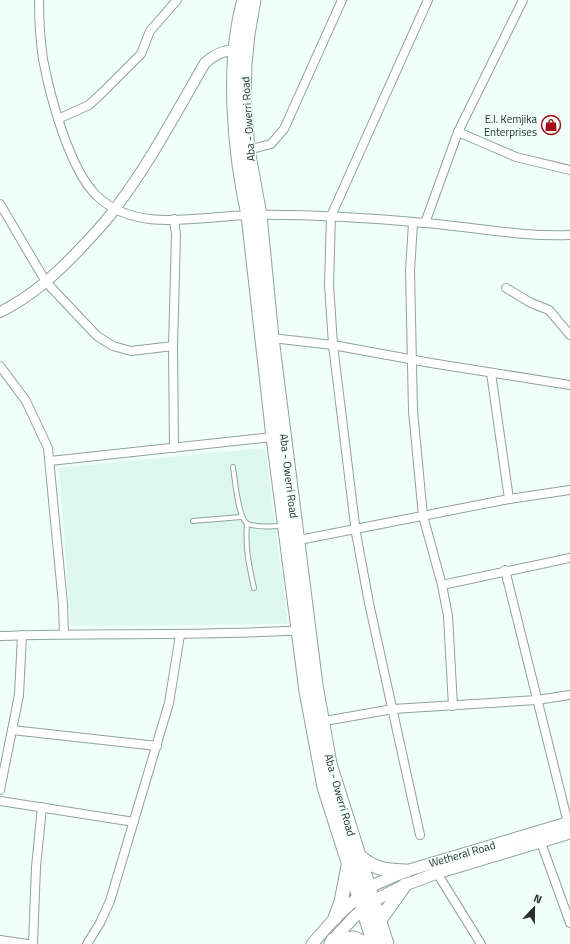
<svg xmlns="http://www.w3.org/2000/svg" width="570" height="944" viewBox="0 0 570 944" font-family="'Titillium Web',sans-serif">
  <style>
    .built { fill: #dcf8ee }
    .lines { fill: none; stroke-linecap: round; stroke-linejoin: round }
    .service-casing { stroke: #90a29c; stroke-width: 6 }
    .minor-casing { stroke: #90a29c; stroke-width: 10 }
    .tertiary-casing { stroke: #90a29c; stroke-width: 12 }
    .secondary-casing { stroke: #90a29c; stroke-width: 13 }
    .trunk-casing { stroke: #90a29c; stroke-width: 15 }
    .service { stroke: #fff; stroke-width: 4 }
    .minor { stroke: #fff; stroke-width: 8 }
    .tertiary { stroke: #fff; stroke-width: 10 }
    .secondary { stroke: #fff; stroke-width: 11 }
    .trunk { stroke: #fff; stroke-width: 13 }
    .labels { text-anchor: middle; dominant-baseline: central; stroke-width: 3; stroke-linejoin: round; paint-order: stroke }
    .street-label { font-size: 11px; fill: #272e2b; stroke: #f0fff9 }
    .poi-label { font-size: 11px; fill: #272e2b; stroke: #f0fff9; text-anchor: end }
  </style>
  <rect width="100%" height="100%" fill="#f0fff9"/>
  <!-- built -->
  <path class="built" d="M265 448 288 624 71 626 59 468Z"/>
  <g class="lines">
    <!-- service casing -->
    <g class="service-casing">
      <g id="service">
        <path d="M233 467C235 479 238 520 248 524 258 528 272 526 283 526"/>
        <path d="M193 521 241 517"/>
        <path d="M247 524C245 547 249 566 254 588"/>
      </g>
    </g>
    <!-- minor casing -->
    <g class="minor-casing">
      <g id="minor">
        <path d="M39 0C39 19 40 39 43 59 50 96 69 169 97 196 138 235 202 215 253 215 310 214 368 218 425 223 473 227 522 237 570 235"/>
        <path d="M58 119 89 105 103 92 141 54 150 31 177 0"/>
        <path d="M458 132 516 157 570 170"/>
        <path d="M248 150 271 144 284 129 342 0"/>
        <path d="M0 204 46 282 97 336 113 346 131 351 173 346"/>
        <path d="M174 219 176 235 173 346 174 448"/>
        <path d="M413 223 410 271 413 411 423 516 442 585 448 616 453 706"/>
        <path d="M425 223 458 132 523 0"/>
        <path d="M506 288 531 303 549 310 570 335"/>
        <path d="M272 338 333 345 431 363 570 385"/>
        <path d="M0 366 26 401 48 448 63 604 64 634"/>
        <path d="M491 373 509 499"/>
        <path d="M50 461 273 437"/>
        <path d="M294 541 509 499 570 490"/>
        <path d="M505 570 568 823"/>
        <path d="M442 585 570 558"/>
        <path d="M0 636C100 632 201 637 301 630"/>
        <path d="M319 722 393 709 537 700 570 695"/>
        <path d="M12 730 157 746"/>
        <path d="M0 790 19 695 22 635"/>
        <path d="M0 801 134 822"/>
        <path d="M420 835 369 603 356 533 333 345 329 284 331 216 428 0"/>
        <path d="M539 837 570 923"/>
        <path d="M437 873 481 944"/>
        <path d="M0 940 28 944"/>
        <path d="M33 944 36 867 42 807"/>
        <path d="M87 944 100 923 110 901 169 703 180 635"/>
      </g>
    </g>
    <!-- tertiary casing -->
    <g class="tertiary-casing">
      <path id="tertiary" d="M0 312C31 297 56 274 79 250 92 236 106 222 117 206 151 161 177 111 205 63 216 53 227 48 242 52"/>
    </g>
    <!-- secondary casing -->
    <g class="secondary-casing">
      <g id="secondary">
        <path d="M330 943 355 916 373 901 405 885 437 873 570 833"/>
        <path d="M312 944 335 918 369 887 406 871 570 822"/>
      </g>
    </g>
    <!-- trunk casing -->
    <g class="trunk-casing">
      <g id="trunk">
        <path d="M244 0C226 63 234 151 248 215L273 437 306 691 324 787 374 944"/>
        <path d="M254 0 248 34 245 64 244 96 248 150 260 215 272 338 316 685 330 764 387 944"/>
        <path d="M359 856C376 870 385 870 406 871"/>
        <path d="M335 918 341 902 348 866"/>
        <path d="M380 920 405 885"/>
        <path d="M333 940 354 938 367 944"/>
      </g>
    </g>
    <!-- service -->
    <use href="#service" class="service"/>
    <!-- minor -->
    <use href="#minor" class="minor"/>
    <!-- tertiary -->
    <use href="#tertiary" class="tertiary"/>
    <!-- secondary -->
    <use href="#secondary" class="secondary"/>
    <!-- trunk -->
    <use href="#trunk" class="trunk"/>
  </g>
  <!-- icons -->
  <defs>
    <g id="shop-ring" transform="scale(1)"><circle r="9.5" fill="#f0fff9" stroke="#a40b15" stroke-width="1.5"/><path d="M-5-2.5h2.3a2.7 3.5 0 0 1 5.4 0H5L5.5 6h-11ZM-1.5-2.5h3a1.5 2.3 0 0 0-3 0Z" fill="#a40b15"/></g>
  </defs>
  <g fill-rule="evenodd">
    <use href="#shop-ring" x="551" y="125"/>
  </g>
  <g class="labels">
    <!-- street labels -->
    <g class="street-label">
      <text transform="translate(248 119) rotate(-94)">Aba - Owerri Road</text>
      <text transform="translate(289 476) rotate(83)">Aba - Owerri Road</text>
      <text transform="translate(340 795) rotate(74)">Aba - Owerri Road</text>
      <text transform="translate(462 854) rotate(-16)">Wetheral Road</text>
    </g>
    <!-- poi labels -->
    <g class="poi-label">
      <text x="537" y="119">E.I. Kemjika<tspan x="537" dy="13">Enterprises</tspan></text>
    </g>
  </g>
  <!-- north arrow -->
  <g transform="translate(534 908) rotate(22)" stroke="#f0fff9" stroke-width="3" paint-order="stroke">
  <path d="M0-3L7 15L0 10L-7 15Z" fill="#272e2b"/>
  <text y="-6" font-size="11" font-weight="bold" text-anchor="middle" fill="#272e2b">N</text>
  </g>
</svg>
